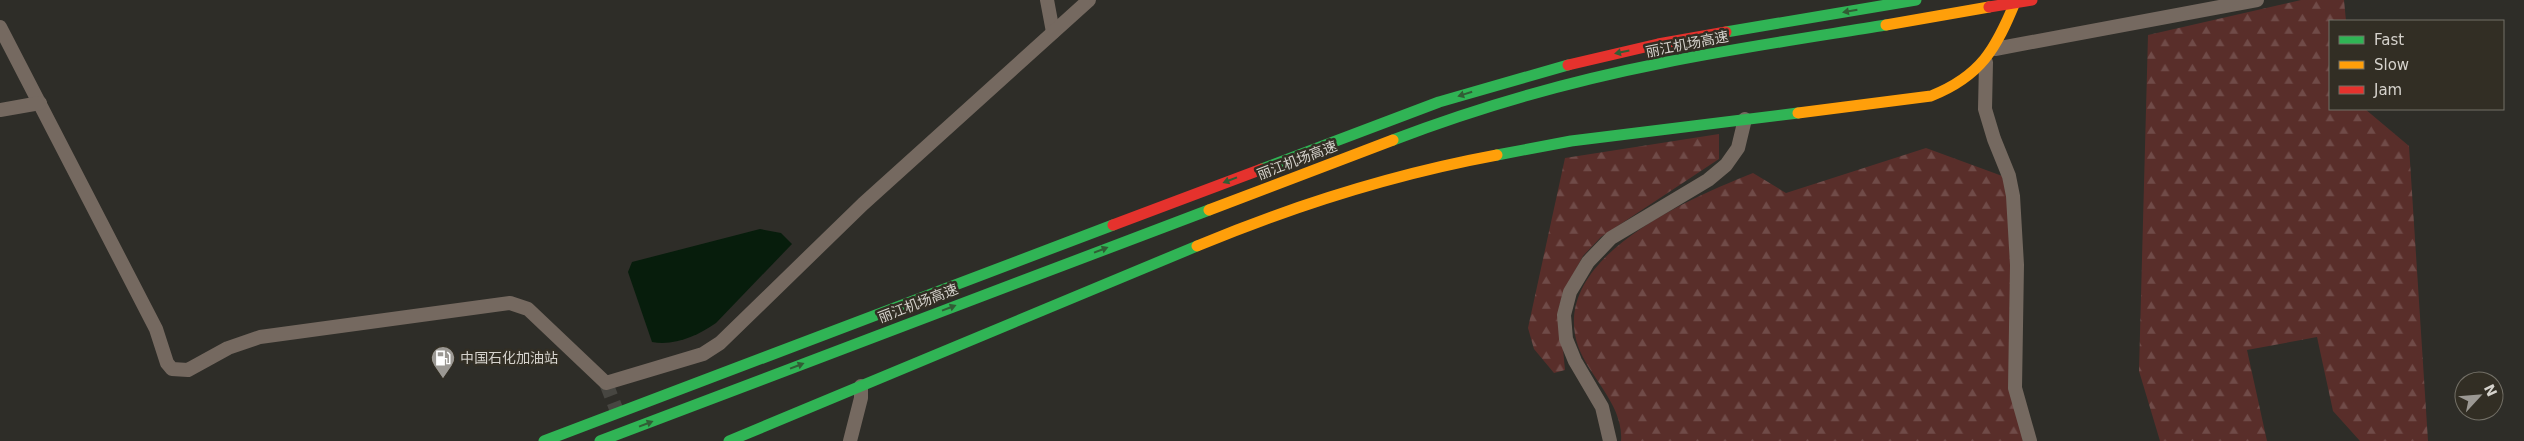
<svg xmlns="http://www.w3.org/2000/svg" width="2524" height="441" viewBox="0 0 2524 441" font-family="'DejaVu Sans','Noto Sans SC',sans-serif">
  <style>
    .forest { fill: url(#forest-firs) }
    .water { fill: #071d0c }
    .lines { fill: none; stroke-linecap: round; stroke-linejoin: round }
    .street-tunnel { stroke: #474641; stroke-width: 14; stroke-dasharray: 14 7; stroke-linecap: butt }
    .street { stroke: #756960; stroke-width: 14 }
    .fast { stroke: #30b455; stroke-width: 11 }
    .slow { stroke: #ff9f0a; stroke-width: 11 }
    .jam { stroke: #e5322d; stroke-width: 11 }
    .jam-bridge { stroke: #e5322d; stroke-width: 11 }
    .oneway { fill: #315d35 }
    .labels { text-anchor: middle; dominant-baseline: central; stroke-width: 5; stroke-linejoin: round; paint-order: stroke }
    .street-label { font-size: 14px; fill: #d5d2cc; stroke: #322e24 }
    .poi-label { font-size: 14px; fill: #d5d2cc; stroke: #322e24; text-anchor: start }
  </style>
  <defs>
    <pattern id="forest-firs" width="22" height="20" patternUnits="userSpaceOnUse" patternTransform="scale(1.25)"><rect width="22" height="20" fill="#592e2a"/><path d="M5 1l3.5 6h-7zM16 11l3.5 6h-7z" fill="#704b48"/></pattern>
  </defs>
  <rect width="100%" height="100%" fill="#2e2d28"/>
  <!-- forest -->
  <g class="forest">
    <path d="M2301 0H2344L2346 21H2330V109H2365L2409 146 2428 441H2360L2333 411 2317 337 2247 350 2267 441H2160L2139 371 2148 35Z"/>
    <path d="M1719 134V159L1601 237 1583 256 1563 293 1559 307 1565 370 1554 373 1534 349 1528 328 1565 158Z"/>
    <path d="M1926 148 2005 177 2013 266 2011 388 2026 441H1621C1624 405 1589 377 1578 346 1548 257 1691 198 1753 173L1786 193Z"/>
  </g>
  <!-- water -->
  <path class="water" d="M760 229 781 233 792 244 716 323C697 336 675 346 652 342L628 272 632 262Z"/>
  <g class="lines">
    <!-- street-tunnel -->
    <path class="street-tunnel" d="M606 383 620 419"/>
    <!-- street -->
    <g class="street">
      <path d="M1047 0 1053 32"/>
      <path d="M0 27 156 329 167 363 172 369 188 370 228 348 260 337 510 303 528 309 606 383 703 354 720 343 863 204 1089 0"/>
      <path d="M1995 49 2257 0"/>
      <path d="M1986 62 1985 109 1994 139 2009 176 2013 196 2017 265 2015 388 2030 441"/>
      <path d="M0 110 40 103"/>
      <path d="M850 441 861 398V386"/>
      <path d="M1610 441 1602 407 1575 361 1566 339 1564 315 1570 292 1588 262 1611 238 1708 180 1726 165 1738 148 1745 119"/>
    </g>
    <!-- fast -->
    <g class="fast">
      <path d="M1726 32 1916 0"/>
      <path d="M1393 140C1479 107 1571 81 1662 63 1736 48 1812 37 1886 25"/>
      <path d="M1497 155 1571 141 1798 113"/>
      <path d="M1262 169 1439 102 1568 65"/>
      <path d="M544 441 1113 225"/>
      <path d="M600 441 1209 210"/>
      <path d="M729 441 1197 246"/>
    </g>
    <!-- slow -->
    <g class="slow">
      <path d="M1886 25 1989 7"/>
      <path d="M1798 113 1931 96C1981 76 1996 49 2016 0"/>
      <path d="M1209 210 1393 140"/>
      <path d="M1197 246C1293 206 1394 174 1497 155"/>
    </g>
    <!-- jam -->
    <g class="jam">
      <path d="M1568 65 1658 44 1726 32"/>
      <path d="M1113 225 1262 169"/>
    </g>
    <!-- jam-bridge -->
    <path class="jam-bridge" d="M1989 7 2032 0"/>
  </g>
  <!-- one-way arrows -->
  <defs><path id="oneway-solid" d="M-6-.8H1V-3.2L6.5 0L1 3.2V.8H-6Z" transform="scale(1.25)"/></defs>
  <g class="oneway">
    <use href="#oneway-solid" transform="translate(1850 11) rotate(170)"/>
    <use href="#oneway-solid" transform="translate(1622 52) rotate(168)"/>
    <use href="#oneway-solid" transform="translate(1465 94) rotate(163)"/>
    <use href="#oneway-solid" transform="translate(1230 180) rotate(159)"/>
    <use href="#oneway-solid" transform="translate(1101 250) rotate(-21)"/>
    <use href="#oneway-solid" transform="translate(949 308) rotate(-21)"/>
    <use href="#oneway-solid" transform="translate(797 366) rotate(-21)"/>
    <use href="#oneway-solid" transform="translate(646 424) rotate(-21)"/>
  </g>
  <!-- icons -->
  <defs>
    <g id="fuel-pin" transform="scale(1.25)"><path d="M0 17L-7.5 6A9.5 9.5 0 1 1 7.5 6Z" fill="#9b9893" stroke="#322e24"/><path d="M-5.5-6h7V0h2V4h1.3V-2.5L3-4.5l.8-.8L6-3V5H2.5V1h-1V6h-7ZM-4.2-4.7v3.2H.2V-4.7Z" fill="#fff"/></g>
  </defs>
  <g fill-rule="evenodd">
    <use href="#fuel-pin" x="443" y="358"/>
  </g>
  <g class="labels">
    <!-- street labels -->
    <g class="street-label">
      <text transform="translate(1687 44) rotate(-11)">丽江机场高速</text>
      <text transform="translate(1297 160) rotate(-21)">丽江机场高速</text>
      <text transform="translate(918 303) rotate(-21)">丽江机场高速</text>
    </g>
    <!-- poi labels -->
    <g class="poi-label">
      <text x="460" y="358">中国石化加油站</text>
    </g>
  </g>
  <!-- legend -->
  <rect x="2329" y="20" width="175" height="90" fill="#322e24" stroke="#737067"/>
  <rect x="2339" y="36" width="25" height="8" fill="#30b455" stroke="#737067"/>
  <text x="2374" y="45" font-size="15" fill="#d5d2cc">Fast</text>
  <rect x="2339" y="61" width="25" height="8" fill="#ff9f0a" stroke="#737067"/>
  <text x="2374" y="70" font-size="15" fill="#d5d2cc">Slow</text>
  <rect x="2339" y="86" width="25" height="8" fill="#e5322d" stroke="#737067"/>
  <text x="2374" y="95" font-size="15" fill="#d5d2cc">Jam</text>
  <!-- north arrow -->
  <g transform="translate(2479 396) rotate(64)"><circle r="24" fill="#322e24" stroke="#737067"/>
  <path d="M0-4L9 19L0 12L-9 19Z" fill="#9b9893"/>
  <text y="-8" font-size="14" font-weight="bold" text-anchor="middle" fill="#d5d2cc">N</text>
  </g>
</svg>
